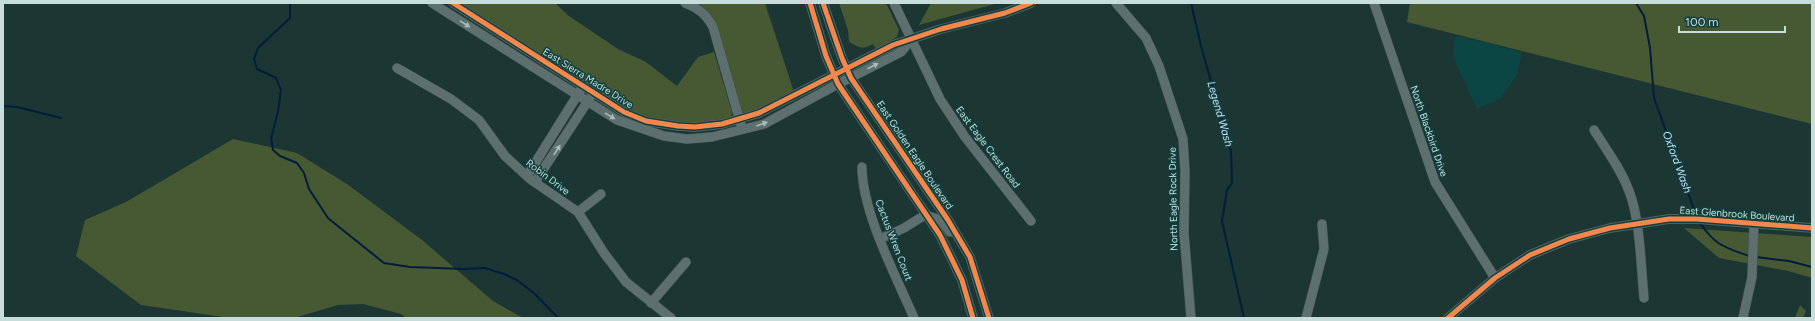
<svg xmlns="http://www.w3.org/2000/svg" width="1815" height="321" viewBox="0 0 1815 321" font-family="Figtree,sans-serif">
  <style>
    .built { fill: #0c4644 }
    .green { fill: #475933 }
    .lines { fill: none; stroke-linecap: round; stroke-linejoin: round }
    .stream { stroke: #031d3b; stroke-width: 2 }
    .minor-casing { stroke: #3f5251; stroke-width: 10 }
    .minor { stroke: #5d6f6e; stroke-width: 9 }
    .cycleway-casing { stroke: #11403e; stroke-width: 8 }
    .cycleway { stroke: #f5874c; stroke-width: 5 }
    .oneway { fill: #a6bcba }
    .labels { text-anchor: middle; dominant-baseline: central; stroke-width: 3; stroke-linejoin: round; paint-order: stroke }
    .street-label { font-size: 10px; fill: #c6dddb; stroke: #11403e }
    .water-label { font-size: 11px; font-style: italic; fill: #c8dcf5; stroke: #11403e }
  </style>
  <rect width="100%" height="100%" fill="#1c3634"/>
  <!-- built -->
  <path class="built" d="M1458 36 1522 52 1517 75 1501 98 1477 109 1455 61 1453 51 1455 37Z"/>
  <!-- green -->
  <g class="green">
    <path d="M459 3H555L569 16 618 49 646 62 677 86 698 57 714 52 732 112C732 115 731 118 728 120 716 126 673 123 660 120 644 116 629 109 614 101Z"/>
    <path d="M693 3H765L794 92 752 112 743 113 740 111 713 20Z"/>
    <path d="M839 3H886L899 30 897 37 876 49 873 44C861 50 860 48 849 42L848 30Z"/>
    <path d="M931 3H998L919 25Z"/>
    <path d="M1410 3H1812V124L1407 22Z"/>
    <path d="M233 139 297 153 347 184 422 240 493 301 523 318H406L401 314 363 304 338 305 294 318H230L141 305 76 256 85 220 126 202Z"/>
    <path d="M1684 228 1812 237V278L1788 271 1719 258Z"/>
    <path d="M1800 305 1806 311 1803 318H1795Z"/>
  </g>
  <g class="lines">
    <!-- stream -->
    <g class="stream">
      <path d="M290 3V18L258 48 254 59 257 69 276 78 281 90 278 111 271 139 273 150 280 156 297 163 304 173 309 189 328 218 339 227 384 263 410 267 464 269 485 268 504 274 517 280 535 294 558 318"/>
      <path d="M1191 3 1202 50 1231 151 1232 183 1227 190 1222 221 1244 318"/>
      <path d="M1636 3 1644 16 1650 48 1654 98 1696 215"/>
      <path d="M3 106 17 107 61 118"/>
      <path d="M1700 223C1716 246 1724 247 1749 256"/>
      <path d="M1756 257 1789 261 1812 267"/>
    </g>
    <!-- minor casing -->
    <g class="minor-casing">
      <g id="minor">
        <path d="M432 3 617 120 664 136 687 139 712 137 764 124 838 84 901 52 911 40"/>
        <path d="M453 3 624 112 646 121 678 126 695 127 722 124 759 113 893 45 941 29 1005 13 1031 3"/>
        <path d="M685 3C698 8 706 14 713 27L741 125"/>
        <path d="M810 3 826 56 838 84 940 235 962 280 973 318"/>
        <path d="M823 3 842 58 851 78 948 220 970 257 989 318"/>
        <path d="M894 3 940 99 965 137 1031 221"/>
        <path d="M1116 3 1146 38 1159 66 1183 139 1185 171 1184 233 1191 318"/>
        <path d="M1374 3 1435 182 1495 278"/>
        <path d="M397 68 451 99 479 120 505 156 530 179 578 212 604 253 626 282 671 318"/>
        <path d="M1594 130C1606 149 1621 169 1629 191 1640 218 1641 267 1644 298"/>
        <path d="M862 167C862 212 896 276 914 318"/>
        <path d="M527 176 580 91"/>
        <path d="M535 182 590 98"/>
        <path d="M578 212 601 194"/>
        <path d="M880 239 904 228 925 215 941 220 950 232"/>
        <path d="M651 303 686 262"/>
        <path d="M1306 318 1324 249 1322 224"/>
        <path d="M1448 318 1495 278 1530 255 1569 239 1610 228 1669 219H1697L1812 228"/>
        <path d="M1743 318 1752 277 1754 223"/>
      </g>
    </g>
    <!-- minor -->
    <use href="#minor" class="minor"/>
    <!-- cycleway casing -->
    <g class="cycleway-casing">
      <g id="cycleway">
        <path d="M453 3 624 112 646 121 678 126 695 127 722 124 759 113 893 45 941 29 1005 13 1031 3"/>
        <path d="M810 3 826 56 838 84 940 235 962 280 973 318"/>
        <path d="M823 3 842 58 851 78 948 220 970 257 989 318"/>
        <path d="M1448 318 1495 278 1530 255 1569 239 1610 228 1669 219H1697L1812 228"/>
      </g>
    </g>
    <!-- cycleway -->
    <use href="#cycleway" class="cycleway"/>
  </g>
  <!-- one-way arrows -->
  <defs><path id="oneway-solid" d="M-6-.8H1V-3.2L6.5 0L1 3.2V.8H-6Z"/></defs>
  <g class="oneway">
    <use href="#oneway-solid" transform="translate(465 24) rotate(32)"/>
    <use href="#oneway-solid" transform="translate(873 66) rotate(-27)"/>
    <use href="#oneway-solid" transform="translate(610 116) rotate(31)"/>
    <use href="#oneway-solid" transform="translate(762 124) rotate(-20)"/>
    <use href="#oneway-solid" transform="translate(557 150) rotate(-57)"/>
  </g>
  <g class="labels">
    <!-- street labels -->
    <g class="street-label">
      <text transform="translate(588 78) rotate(32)">East Sierra Madre Drive</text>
      <text transform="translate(1429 131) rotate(71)">North Blackbird Drive</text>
      <text transform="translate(988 147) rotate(53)">East Eagle Crest Road</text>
      <text transform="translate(915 155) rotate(56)">East Golden Eagle Boulevard</text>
      <text transform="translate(548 177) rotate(37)">Robin Drive</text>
      <text transform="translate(1173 199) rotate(-91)">North Eagle Rock Drive</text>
      <text transform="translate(1737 214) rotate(4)">East Glenbrook Boulevard</text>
      <text transform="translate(894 240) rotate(69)">Cactus Wren Court</text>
    </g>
    <!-- water labels -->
    <g class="water-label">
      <text transform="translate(1220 114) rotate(74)">Legend Wash</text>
      <text transform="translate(1677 162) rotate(70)">Oxford Wash</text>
    </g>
  </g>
  <!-- border -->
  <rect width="1815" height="321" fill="none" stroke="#c6dddb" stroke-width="8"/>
  <!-- scale -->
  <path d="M1679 26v6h106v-6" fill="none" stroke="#c6dddb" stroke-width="2"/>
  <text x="1685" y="26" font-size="12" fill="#c6dddb" stroke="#11403e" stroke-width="3" paint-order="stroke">100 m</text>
</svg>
